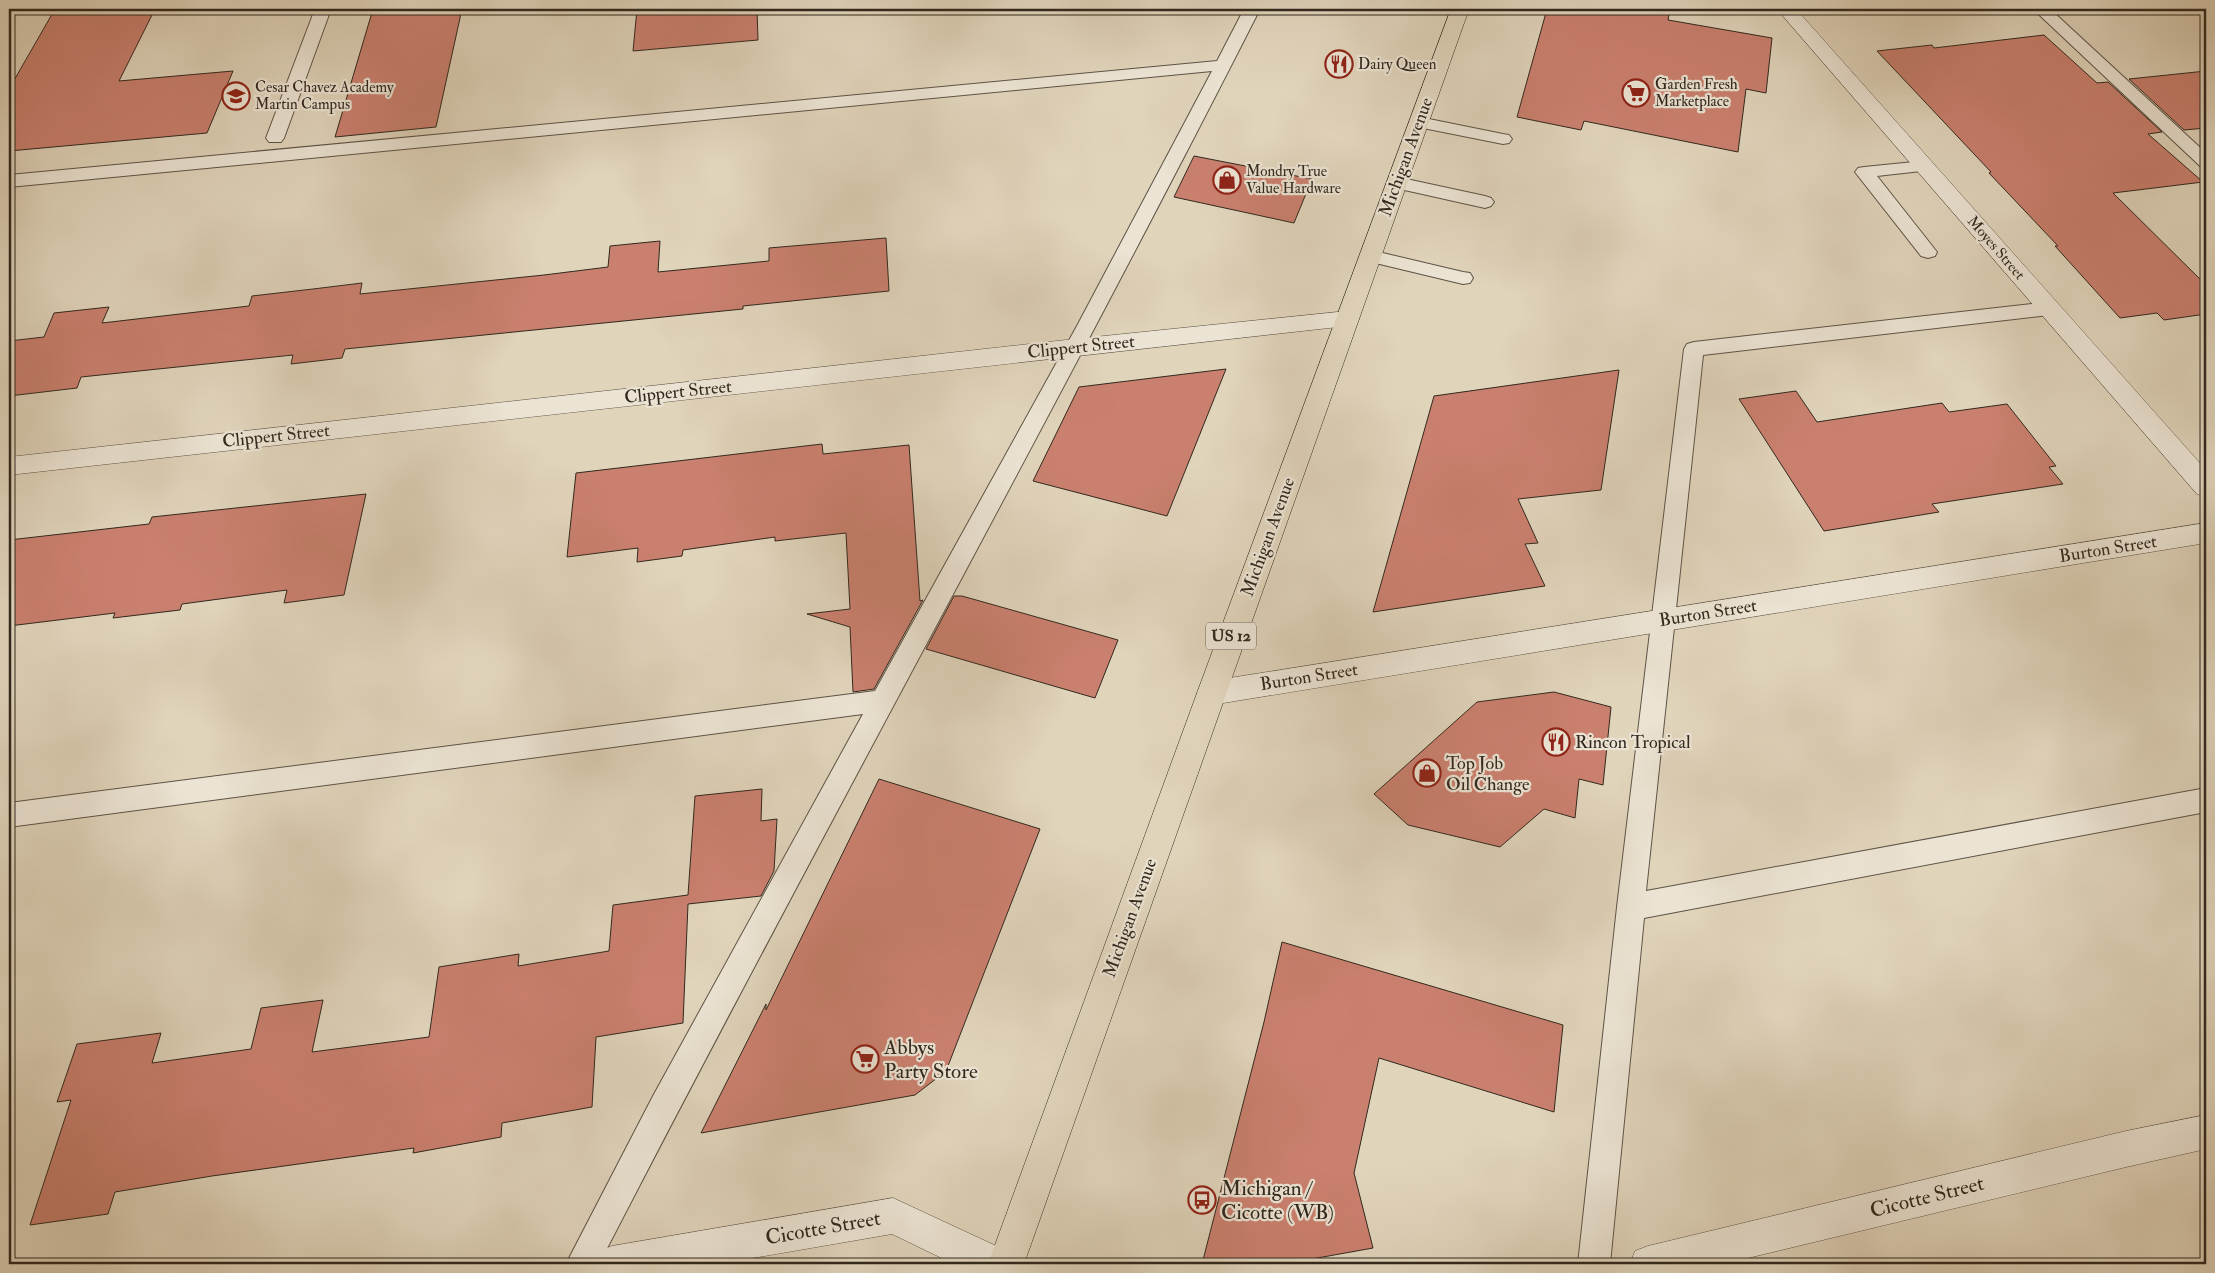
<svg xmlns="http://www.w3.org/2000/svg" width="2215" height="1273" viewBox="0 0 2215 1273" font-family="'IM FELL Double Pica',serif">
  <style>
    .building { fill: #ca806f; stroke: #31281e }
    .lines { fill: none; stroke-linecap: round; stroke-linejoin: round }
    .service-casing { stroke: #5d5345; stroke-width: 2 }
    .minor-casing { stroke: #5d5345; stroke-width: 1 }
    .primary-casing { stroke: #31281e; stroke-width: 1 }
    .service { fill: #ebe3d3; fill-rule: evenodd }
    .minor { fill: #ebe3d3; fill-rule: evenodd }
    .primary { fill: #e0d4bb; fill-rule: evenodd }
    .labels { text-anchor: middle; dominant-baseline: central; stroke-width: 4.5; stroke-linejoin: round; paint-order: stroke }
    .far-poi-label { font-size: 15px; fill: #31281e; stroke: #ebe3d3; text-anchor: start }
    .far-street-label { font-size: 15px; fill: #31281e; stroke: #ebe3d3 }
    .shield { fill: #ebe3d3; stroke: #696054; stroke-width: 1 }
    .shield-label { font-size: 16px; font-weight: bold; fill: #31281e }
    .street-label { font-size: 18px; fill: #31281e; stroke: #ebe3d3 }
    .poi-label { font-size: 18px; fill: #31281e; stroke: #ebe3d3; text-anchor: start }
    .near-poi-label { font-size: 21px; fill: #31281e; stroke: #ebe3d3; text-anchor: start }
    .near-street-label { font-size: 21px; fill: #31281e; stroke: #ebe3d3 }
  </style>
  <rect width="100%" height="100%" fill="#e0d4bb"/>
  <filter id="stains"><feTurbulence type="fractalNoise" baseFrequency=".004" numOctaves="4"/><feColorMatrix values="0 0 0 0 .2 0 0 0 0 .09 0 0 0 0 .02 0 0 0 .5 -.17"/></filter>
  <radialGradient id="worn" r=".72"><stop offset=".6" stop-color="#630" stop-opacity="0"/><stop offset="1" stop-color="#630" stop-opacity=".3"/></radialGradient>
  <!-- building -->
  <g class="building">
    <path d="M55 9H155L119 81 233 71 207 133 9 151V89Z"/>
    <path d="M373 9H462L436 127 335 137Z"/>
    <path d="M637 9H757L758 40 633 51Z"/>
    <path d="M1547 9H1670L1668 20 1772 38 1766 93 1746 89 1738 152 1584 121 1581 130 1517 117Z"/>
    <path d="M2044 35 2097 83 2108 82 2162 132 2148 134 2203 182 2113 193 2206 285V314L2164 320 2157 313 2120 318 2055 246H2058L1989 173 1991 172 1877 51 1932 45 1934 48Z"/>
    <path d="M2206 71V128L2184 130 2129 79Z"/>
    <path d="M1194 156 1312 179 1294 223 1174 197Z"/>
    <path d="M886 238 889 291 743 306V309L345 349 342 358 291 364 293 355 81 377 77 388 9 396V341L44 337 54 313 109 307 102 323 249 306 252 296 313 289 362 283 360 294 544 275 608 267 610 246 660 241 658 272 769 261V248Z"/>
    <path d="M1226 369 1167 516 1033 481 1079 387Z"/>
    <path d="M1619 370 1601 490 1518 499 1538 543 1525 544 1545 586 1373 612 1434 396Z"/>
    <path d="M1796 391 1817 422 1942 403 1949 412 2007 404 2056 466 2049 467 2063 484 1932 504 1939 512 1824 531 1739 399Z"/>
    <path d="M822 444 823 454 909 445 920 601 923 600 874 689 853 692 850 627 807 614 850 609 846 533 775 541V537L683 550 682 556 637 562 638 548 567 557 576 473Z"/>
    <path d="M366 494 344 595 284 603 287 590 182 604 180 610 113 618 115 613 9 626V540L149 524 152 517Z"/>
    <path d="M954 596H962L1118 640 1095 698 926 649Z"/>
    <path d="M1554 692 1611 707 1603 785 1579 779 1575 818 1544 809 1500 847 1408 825 1374 794 1477 702Z"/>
    <path d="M879 779 1040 829 946 1071 915 1095 701 1133 766 1004V1010Z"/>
    <path d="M762 789 761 821 777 819 774 871 761 896 688 904 683 1023 596 1037 592 1107 502 1123 501 1137 413 1153 414 1148 212 1176 115 1192 108 1214 30 1225 71 1100 57 1102 77 1044 161 1033 152 1063 251 1049 261 1008 323 1000 312 1052 429 1037 439 967 519 954 518 966 609 951 613 905 688 895 695 796Z"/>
    <path d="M1282 942 1563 1025 1554 1112 1379 1058 1354 1173 1373 1248 1284 1264H1202L1264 1022Z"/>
  </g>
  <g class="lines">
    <!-- service casing -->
    <g class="service-casing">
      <g id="service">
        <path d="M212 9H236L234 12H214Z"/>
        <path d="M315 9H331L284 138 281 142H269L266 138Z"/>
        <path d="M1244 9H1260C1046 430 815 844 599 1264H566L653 1096 863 714 9 827V803L875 691 1078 324 1212 71 9 187V175L1217 61Z"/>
        <path d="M2033 9H2050L2206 153V167L2200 166Z"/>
        <path d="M1419 117 1503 134 1509 135 1512 139 1509 143 1503 144 1413 126 1410 122 1413 118Z"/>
        <path d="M1924 161 1930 162 1933 166 1930 170 1877 176 1937 252 1935 256 1928 258 1921 256 1855 172 1858 168 1864 167Z"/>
        <path d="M1397 177 1485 196 1491 198 1494 202 1491 206 1485 208 1391 187 1388 183 1391 179Z"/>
        <path d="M1370 250 1463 272 1470 273 1473 278 1470 283 1463 284 1363 260 1361 256 1363 252Z"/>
        <path d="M2050 302 2057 304 2060 309 2057 314 1703 355 1646 891 2206 788V812L1644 918 1610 1264H1578L1617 907 1684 349 1687 344 1694 342Z"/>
      </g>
    </g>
    <!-- minor casing -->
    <g class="minor-casing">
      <g id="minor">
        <path d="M1777 9H1796L2206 470V497L2197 494Z"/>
        <path d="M1348 311 1356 313 1359 319 1356 325 9 475V457L1075 339Z"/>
        <path d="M2206 523V543L1211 705 1201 702 1197 693 1201 684 1211 681Z"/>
        <path d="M2206 1115V1149L2126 1167 1723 1264H1630L1635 1251 1648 1246 2126 1131Z"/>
        <path d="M893 1198 1007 1251 1012 1264H954L892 1234 718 1264H594L599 1251 612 1246Z"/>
      </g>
    </g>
    <!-- primary casing -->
    <g class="primary-casing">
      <path id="primary" d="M1451 9H1469L1024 1264H988L1197 693Z"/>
    </g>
    <!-- service -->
    <use href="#service" class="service"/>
    <!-- minor -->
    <use href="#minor" class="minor"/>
    <!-- primary -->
    <use href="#primary" class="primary"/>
  </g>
  <!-- icons -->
  <defs>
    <g id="restaurant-ring" transform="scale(1.4375)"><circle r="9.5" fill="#ebe3d3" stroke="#8f2418" stroke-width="1.5"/><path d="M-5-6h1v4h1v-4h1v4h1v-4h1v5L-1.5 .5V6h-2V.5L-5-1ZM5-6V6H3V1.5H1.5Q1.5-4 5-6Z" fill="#8f2418"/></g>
    <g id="supermarket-ring" transform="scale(1.4375)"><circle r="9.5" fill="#ebe3d3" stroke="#8f2418" stroke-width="1.5"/><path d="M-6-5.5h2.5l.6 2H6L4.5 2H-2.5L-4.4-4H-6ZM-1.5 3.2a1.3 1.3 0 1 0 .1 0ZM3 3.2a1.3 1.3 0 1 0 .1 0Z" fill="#8f2418"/></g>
    <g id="school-ring" transform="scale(1.4375)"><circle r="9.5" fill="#ebe3d3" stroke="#8f2418" stroke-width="1.5"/><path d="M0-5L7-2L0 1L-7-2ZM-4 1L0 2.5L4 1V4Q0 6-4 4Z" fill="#8f2418"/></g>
    <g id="shop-ring" transform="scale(1.4375)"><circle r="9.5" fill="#ebe3d3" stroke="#8f2418" stroke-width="1.5"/><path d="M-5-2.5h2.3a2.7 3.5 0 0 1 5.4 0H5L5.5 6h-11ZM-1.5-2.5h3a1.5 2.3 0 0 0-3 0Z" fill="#8f2418"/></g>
    <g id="bus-ring" transform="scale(1.4375)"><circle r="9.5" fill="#ebe3d3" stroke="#8f2418" stroke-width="1.5"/><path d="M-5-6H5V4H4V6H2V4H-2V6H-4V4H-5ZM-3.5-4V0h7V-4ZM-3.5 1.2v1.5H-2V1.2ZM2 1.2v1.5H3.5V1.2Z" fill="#8f2418"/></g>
  </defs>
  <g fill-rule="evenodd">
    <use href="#restaurant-ring" x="1339" y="64"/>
    <use href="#supermarket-ring" x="1636" y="93"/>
    <use href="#school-ring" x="236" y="96"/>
    <use href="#shop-ring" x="1227" y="180"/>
    <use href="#restaurant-ring" x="1556" y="742"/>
    <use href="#shop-ring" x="1427" y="773"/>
    <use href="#supermarket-ring" x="865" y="1059"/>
    <use href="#bus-ring" x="1202" y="1200"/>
  </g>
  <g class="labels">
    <!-- far-poi labels -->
    <g class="far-poi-label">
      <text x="1358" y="64">Dairy Queen</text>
      <text x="1655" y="84">Garden Fresh<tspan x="1655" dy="17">Marketplace</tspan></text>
      <text x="255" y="87">Cesar Chavez Academy<tspan x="255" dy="17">Martin Campus</tspan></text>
      <text x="1246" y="171">Mondry True<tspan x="1246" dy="17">Value Hardware</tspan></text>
    </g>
    <!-- far-street labels -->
    <g class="far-street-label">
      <text transform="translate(1996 248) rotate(49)">Moyes Street</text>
    </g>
    <!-- shield labels -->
    <rect class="shield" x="1206" y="622.5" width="50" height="27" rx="4"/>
    <g class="shield-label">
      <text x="1231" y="636">US 12</text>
    </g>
    <!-- street labels -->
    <g class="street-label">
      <text transform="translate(1406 157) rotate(-70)">Michigan Avenue</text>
      <text transform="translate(1081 347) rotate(-6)">Clippert Street</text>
      <text transform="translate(678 392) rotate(-6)">Clippert Street</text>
      <text transform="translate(276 436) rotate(-6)">Clippert Street</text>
      <text transform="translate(1268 537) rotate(-70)">Michigan Avenue</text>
      <text transform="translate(2108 549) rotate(-9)">Burton Street</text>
      <text transform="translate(1708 613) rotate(-9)">Burton Street</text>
      <text transform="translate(1309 677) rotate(-9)">Burton Street</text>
      <text transform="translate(1130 918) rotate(-70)">Michigan Avenue</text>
    </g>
    <!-- poi labels -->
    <g class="poi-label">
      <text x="1575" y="742">Rincon Tropical</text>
      <text x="1446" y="763">Top Job<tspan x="1446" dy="21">Oil Change</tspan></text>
    </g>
    <!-- near-poi labels -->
    <g class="near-poi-label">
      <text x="884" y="1047">Abbys<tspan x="884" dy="24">Party Store</tspan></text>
      <text x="1221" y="1188">Michigan /<tspan x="1221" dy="24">Cicotte (WB)</tspan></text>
    </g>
    <!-- near-street labels -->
    <g class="near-street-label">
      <text transform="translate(1927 1197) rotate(-14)">Cicotte Street</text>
      <text transform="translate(823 1228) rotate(-10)">Cicotte Street</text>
    </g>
  </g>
  <!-- margin -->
  <rect width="2215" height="1273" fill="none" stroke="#e0d4bb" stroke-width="30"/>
  <rect x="10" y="10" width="2195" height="1253" fill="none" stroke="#31281e" stroke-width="2.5"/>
  <rect x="15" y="15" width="2185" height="1243" fill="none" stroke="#31281e"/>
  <rect width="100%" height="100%" filter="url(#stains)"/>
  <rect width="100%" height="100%" fill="url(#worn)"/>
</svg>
